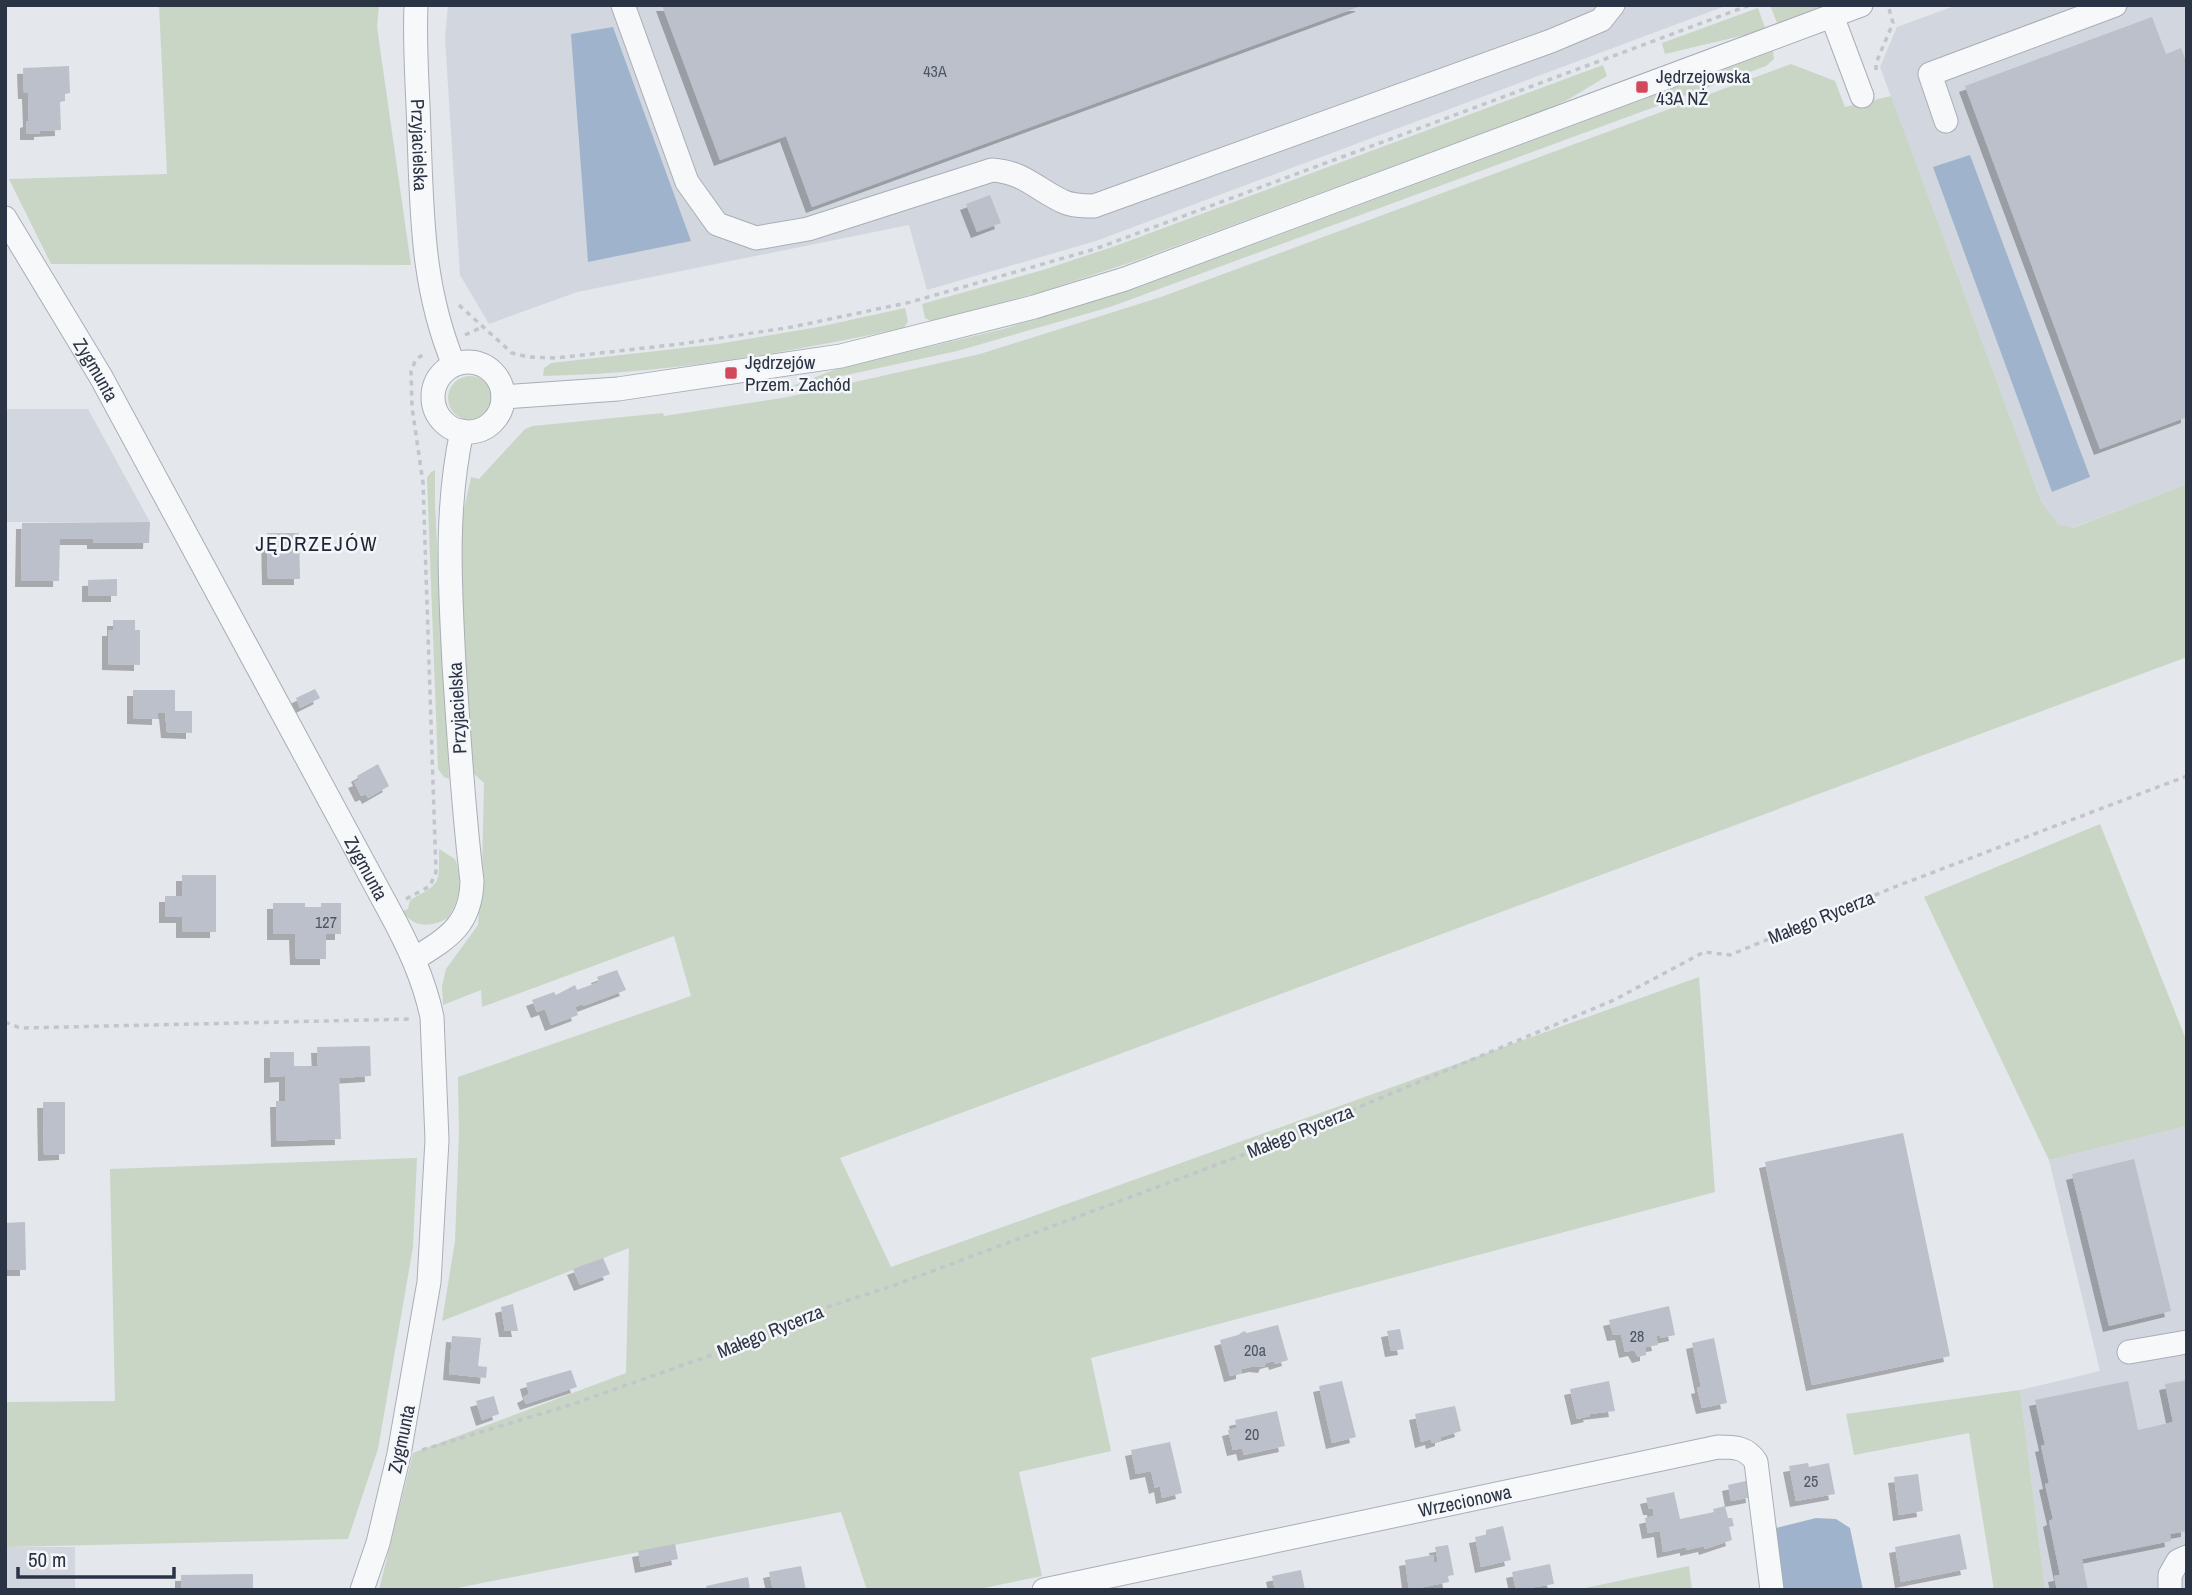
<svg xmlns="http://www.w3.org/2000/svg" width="2192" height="1595" viewBox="0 0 2192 1595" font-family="'Archivo Narrow',sans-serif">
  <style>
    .built { fill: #d2d6de }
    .green { fill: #c9d6c5 }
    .water { fill: #9fb4cc }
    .building { fill: #bbc0ca; filter: url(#shadow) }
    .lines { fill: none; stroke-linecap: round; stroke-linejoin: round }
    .minor-casing { stroke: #a9aeb7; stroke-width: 25 }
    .path { stroke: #c2c5cb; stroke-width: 3.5; stroke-dasharray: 5 5; stroke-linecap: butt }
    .minor { stroke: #f7f8fa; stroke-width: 23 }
    .poi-dot { fill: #d1495b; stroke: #f4f6f9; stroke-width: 2.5 }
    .labels { text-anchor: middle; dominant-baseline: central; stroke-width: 5; stroke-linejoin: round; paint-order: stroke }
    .number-label { font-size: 16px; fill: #4f5766 }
    .poi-label { font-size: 19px; fill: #2b3445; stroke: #f4f6f9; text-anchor: start }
    .street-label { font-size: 19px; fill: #2b3445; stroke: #f4f6f9 }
    .neighbourhood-label { font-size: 21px; letter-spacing: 2px; fill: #1d2536; stroke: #f4f6f9 }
  </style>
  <defs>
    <filter id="shadow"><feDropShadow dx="-6" dy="6" stdDeviation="0" flood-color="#0004"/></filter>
  </defs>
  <rect width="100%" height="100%" fill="#e4e7ec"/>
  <!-- built -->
  <g class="built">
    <path d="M448 5H1728L1096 241 927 290 909 225 577 292 489 324 460 275 445 38Z"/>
    <path d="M1957 5H2187V484L2072 528 2058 524 2041 501 1880 67 1897 27Z"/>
    <path d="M5 409H88L150 522H5Z"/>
    <path d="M2187 1126V1590H2045L2020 1390 2100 1371 2049 1160Z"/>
    <rect x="5" y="1547" width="70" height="43"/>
  </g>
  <!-- green -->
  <g class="green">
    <path d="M159 5H379L377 27 411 265 51 264 9 179 167 174Z"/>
    <path d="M1770 5H1826L1777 23Z"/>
    <path d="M1758 8 1765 28 1745 35 1665 54 1662 43Z"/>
    <path d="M1773 51 1774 59 1766 66 1110 307 957 351 787 388 837 369 1003 329 1137 288Z"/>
    <path d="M1791 64 1835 81 1845 107 1891 96 2041 501 2058 524 2073 528 2187 484V657L840 1158 891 1267 1699 977 1715 1192 1091 1358 1111 1451 1019 1472 1042 1576 974 1590H867L841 1512 447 1590H379L413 1453 626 1373 629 1248 442 1321 455 1241 459 1134 458 1077 691 996 674 936 482 1007 481 990 443 1005 442 986 446 969 478 925 482 871 484 783 471 771 459 567 461 523 471 477 479 479 525 429 533 426 663 413 664 416 788 397 980 354 1161 297Z"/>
    <path d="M1603 65 1607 76 1569 99 1543 111 1135 261 1044 291 931 321 925 318 922 304 1043 270 1118 245Z"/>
    <path d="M905 308 908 321 904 328C785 353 666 374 543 376L544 368 551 363 718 344 818 327Z"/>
    <circle cx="470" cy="398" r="22"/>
    <path d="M435 470V505L449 779 444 777 438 769 427 478 431 472Z"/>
    <path d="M2100 824 2187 1042V1126L2049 1160 1924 897Z"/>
    <path d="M439 849 455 859C463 881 460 899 448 918 432 927 414 929 403 911L408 909 410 900C442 883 439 884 439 849Z"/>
    <path d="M417 1158 413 1247 378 1449 348 1539 5 1547V1402L115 1401 110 1169Z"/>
    <path d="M2020 1390 2045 1590H1994L1969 1433 1854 1455 1846 1414Z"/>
    <path d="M1689 1566 1692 1590H1576Z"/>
  </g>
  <!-- water -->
  <g class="water">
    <path d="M613 27 691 241 588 262 571 34Z"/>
    <path d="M1970 155 2090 477 2052 492 1933 167Z"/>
    <path d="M1816 1518 1836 1519 1850 1528 1863 1590H1783L1776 1528Z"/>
  </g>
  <!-- building -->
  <g class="building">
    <path d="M662 5H1361V6L812 207 786 136 720 160Z"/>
    <path d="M2152 17 2166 54 2181 48 2187 64V417L2100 449 1965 86Z"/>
    <path d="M69 66 70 93 65 94V101L60 102 61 130 40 131V134H26V122L29 121 28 93H24L23 68Z"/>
    <path d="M990 195 1001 223 977 232 966 204Z"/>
    <path d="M150 522 149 543H93V539H60L59 581H21L22 523Z"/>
    <path d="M267 533H299L300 579H268Z"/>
    <path d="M117 579V596H88V580Z"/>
    <path d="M113 620H135V630H140V665L108 664V630H113Z"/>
    <path d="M315 689 320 698 300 708 296 698Z"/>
    <path d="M133 690H175V711H192V733L167 732 165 713H158V719L133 718Z"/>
    <path d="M378 764 389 786 368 798 366 794 361 796 354 782 359 780 357 776Z"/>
    <path d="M182 875H216V932H182V917H165V896H182Z"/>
    <path d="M273 903H305V907H321V903H341V934H326V959H296L295 934H273Z"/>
    <path d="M617 970 626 990 583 1006 582 1004 575 1007 578 1015 551 1025 545 1009 537 1012 532 1000 554 992 556 995 575 985 577 990 599 982 597 977Z"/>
    <path d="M370 1046 371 1076 339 1078 341 1139 277 1141 276 1101H285V1076L270 1077V1052H294V1066H318L317 1047Z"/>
    <path d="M43 1102H65V1154L44 1155Z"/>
    <path d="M1903 1133 1950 1356 1812 1385 1765 1162Z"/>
    <path d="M2134 1159 2171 1311 2109 1326 2072 1174Z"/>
    <path d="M25 1222 26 1270H5V1223Z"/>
    <path d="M603 1258 610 1274 580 1285 573 1269Z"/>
    <path d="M513 1304 518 1331H505L501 1307Z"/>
    <path d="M1669 1306 1675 1335 1661 1338 1660 1335 1656 1336 1658 1345 1646 1347V1355L1638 1357 1634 1350 1625 1352 1621 1334 1613 1335 1609 1320Z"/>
    <path d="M1278 1325 1288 1360 1275 1364 1274 1361 1266 1363 1264 1367 1255 1366 1242 1369V1373L1230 1376 1220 1340 1238 1335 1244 1331 1247 1333Z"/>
    <path d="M1400 1329 1404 1349 1391 1351 1387 1331Z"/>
    <path d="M452 1336 481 1338 478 1366 487 1367 486 1378 449 1374Z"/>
    <path d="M1714 1338 1727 1403 1702 1408 1697 1388 1701 1387 1692 1343Z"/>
    <path d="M571 1370 577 1387 526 1404 523 1397 529 1394 526 1383Z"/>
    <path d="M2187 1380V1531L2170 1534 2171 1541 2082 1559 2088 1590H2057L2054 1576 2060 1575 2049 1521 2053 1519 2045 1484 2049 1483 2041 1446 2045 1445 2035 1400 2128 1381 2138 1430 2173 1422 2165 1384Z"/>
    <path d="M1342 1381 1356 1437 1332 1443 1319 1386Z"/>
    <path d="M1609 1381 1615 1411 1589 1414 1590 1416 1577 1419 1570 1389Z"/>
    <path d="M494 1396 499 1414 482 1420 476 1401Z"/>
    <path d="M1455 1406 1461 1431 1441 1437V1440L1432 1443 1431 1439 1421 1442 1415 1414Z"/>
    <path d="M1277 1411 1285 1446 1244 1455 1242 1448 1233 1450 1228 1430 1237 1428 1235 1420Z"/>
    <path d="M1170 1442 1182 1493 1162 1498 1160 1486 1155 1488 1151 1471 1136 1474 1131 1450Z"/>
    <path d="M1808 1463 1809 1467 1829 1463 1835 1494 1796 1501 1789 1466Z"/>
    <path d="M1918 1474 1923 1511 1899 1515 1894 1477Z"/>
    <path d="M1750 1480 1752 1497 1731 1501 1728 1485Z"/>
    <path d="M1674 1492 1680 1519 1714 1512 1713 1509 1725 1506 1728 1518H1732L1734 1526 1729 1527 1732 1540 1705 1549 1704 1546 1686 1550V1547L1663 1552 1660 1531 1648 1533 1645 1518 1654 1516 1653 1509H1649L1646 1498Z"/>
    <path d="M1503 1526 1511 1560 1481 1567 1475 1537 1486 1535V1530Z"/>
    <path d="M1960 1534 1967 1569 1901 1582 1895 1547Z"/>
    <path d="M675 1544 678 1559 641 1567 638 1551Z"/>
    <path d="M1448 1545 1454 1575 1448 1576 1449 1582 1424 1587V1589L1409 1590 1405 1560 1433 1555 1434 1562H1438L1435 1547Z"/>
    <path d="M1550 1564 1554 1584 1516 1590 1512 1572Z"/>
    <path d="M801 1566 806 1590H773L769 1572Z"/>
    <path d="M1301 1570 1305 1590H1275L1272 1576Z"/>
    <path d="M253 1574V1590H181V1575Z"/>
    <path d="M748 1577 750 1590H707L706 1586Z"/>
  </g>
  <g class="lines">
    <!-- minor casing -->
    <g class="minor-casing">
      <g id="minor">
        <path id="s1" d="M416 5C414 48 418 91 419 134 422 216 422 288 454 365"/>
        <path d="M623 5 687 182 717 224 756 238 808 229 992 170C1024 172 1036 189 1062 201 1072 206 1083 206 1094 206L1551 41 1601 20 1613 5"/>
        <path d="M1832 16 1862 96"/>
        <path d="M1946 121 1930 74 2115 5"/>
        <path id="s2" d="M5 218 101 377 389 910C408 945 424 979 432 1017L437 1140 429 1282 399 1454 378 1543 362 1590"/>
        <circle cx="468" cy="397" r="35"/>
        <path d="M503 397 618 389 841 356 1034 307 1125 279 1861 5"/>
        <path d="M414 959C448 938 471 925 472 881 463 809 459 737 454 664 450 585 445 509 462 431"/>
        <path d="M2129 1352 2187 1342"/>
        <path id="s3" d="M1044 1590 1718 1447C1734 1447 1747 1447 1756 1462L1772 1590"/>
        <path d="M2170 1590V1575L2178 1561 2187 1557"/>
      </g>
    </g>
    <!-- path -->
    <g class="path">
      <path d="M1876 70V63L1893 23 1888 5"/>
      <path d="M459 305 512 353 528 357 556 358 680 344 792 327 911 302 1095 249 1750 5"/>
      <path d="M465 335 482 327"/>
      <path d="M406 899 430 886 436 872 423 483 412 407 411 371 416 359 426 353"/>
      <path d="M5 1022 20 1028 412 1019"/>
      <path d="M422 1450 573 1404 757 1339 800 1316 898 1284 1264 1147 1614 1000 1704 952 1730 955 1897 886 2187 776"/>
    </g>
    <!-- minor -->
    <use href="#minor" class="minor"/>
  </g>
  <!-- markers -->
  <g class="poi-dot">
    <rect x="1635" y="80" width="14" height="14" rx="3.5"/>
    <rect x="724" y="366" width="14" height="14" rx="3.5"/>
  </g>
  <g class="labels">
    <!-- number labels -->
    <g class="number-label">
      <text x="935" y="71">43A</text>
      <text x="326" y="922">127</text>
      <text x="1637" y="1336">28</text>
      <text x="1255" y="1350">20a</text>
      <text x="1252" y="1434">20</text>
      <text x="1811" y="1481">25</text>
    </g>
    <!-- poi labels -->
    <g class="poi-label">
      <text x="1656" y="76">Jędrzejowska<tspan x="1656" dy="22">43A NŻ</tspan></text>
      <text x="745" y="362">Jędrzejów<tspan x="745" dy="22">Przem. Zachód</tspan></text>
    </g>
    <!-- street labels -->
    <g class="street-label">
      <text stroke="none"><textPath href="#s1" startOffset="140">Przyjacielska</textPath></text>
      <text stroke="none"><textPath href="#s2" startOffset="177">Zygmunta</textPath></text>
      <text transform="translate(457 708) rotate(-93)">Przyjacielska</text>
      <text stroke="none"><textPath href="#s2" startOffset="744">Zygmunta</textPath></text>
      <text transform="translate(1821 917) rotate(-22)">Małego Rycerza</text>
      <text transform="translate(1300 1131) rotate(-22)">Małego Rycerza</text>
      <text transform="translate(770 1331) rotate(-22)">Małego Rycerza</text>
      <text transform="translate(401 1439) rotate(-78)">Zygmunta</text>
      <text stroke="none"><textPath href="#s3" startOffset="430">Wrzecionowa</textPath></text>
    </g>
    <!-- neighbourhood labels -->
    <g class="neighbourhood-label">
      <text x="317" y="543">JĘDRZEJÓW</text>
    </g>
  </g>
  <!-- border -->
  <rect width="2192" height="1595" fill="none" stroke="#2b3445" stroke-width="14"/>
  <!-- scale -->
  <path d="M18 1567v10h156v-10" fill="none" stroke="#2b3445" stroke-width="3.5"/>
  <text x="28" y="1567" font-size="21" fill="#2b3445" stroke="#f4f6f9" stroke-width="5" paint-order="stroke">50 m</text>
</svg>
